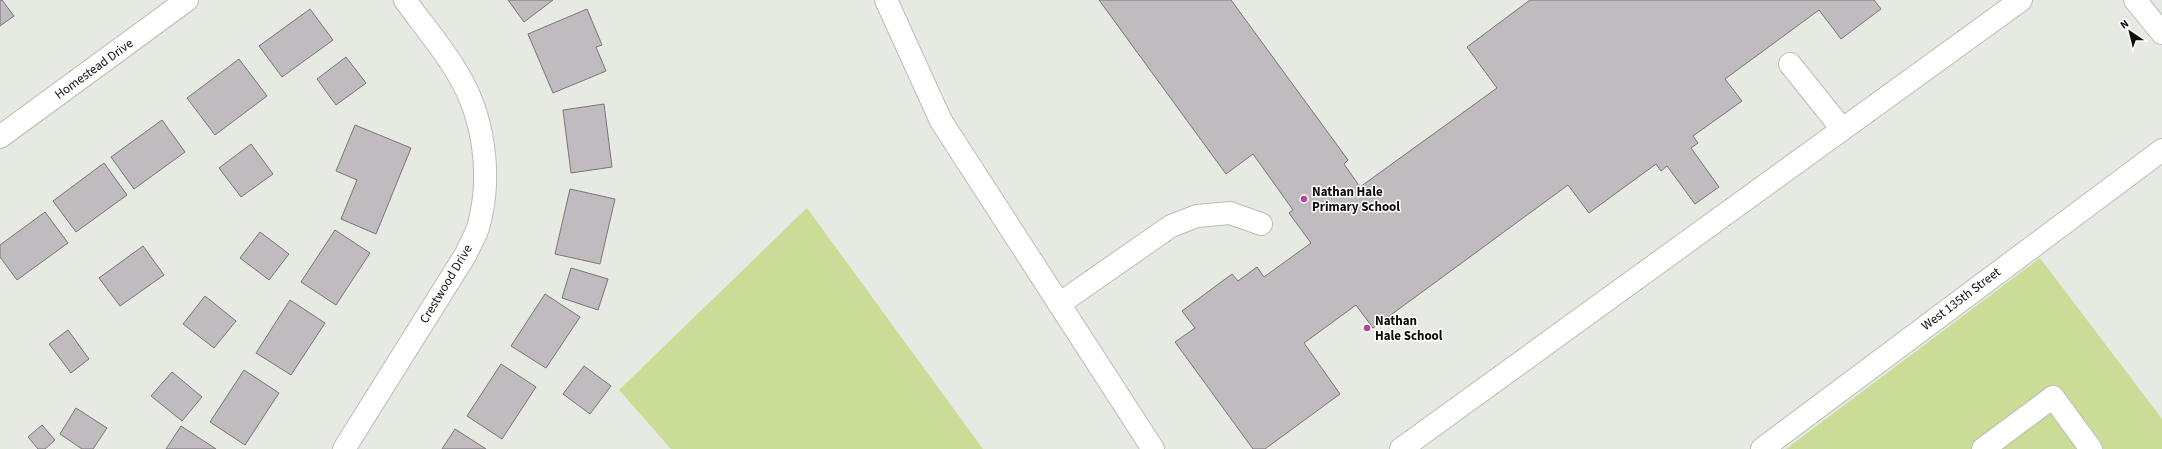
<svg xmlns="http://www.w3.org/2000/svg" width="2162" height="449" viewBox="0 0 2162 449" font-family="'Source Sans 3',sans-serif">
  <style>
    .green { fill: #cadc96 }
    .building { fill: #c0bbbf; stroke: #7a7578 }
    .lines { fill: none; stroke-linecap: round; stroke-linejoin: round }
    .minor-casing { stroke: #babcb6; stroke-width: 24 }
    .minor { stroke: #fff; stroke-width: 22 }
    .poi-dot { fill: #b6439d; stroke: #fff; stroke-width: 1.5 }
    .labels { text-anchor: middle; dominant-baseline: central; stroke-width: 3; stroke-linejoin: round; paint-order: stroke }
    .street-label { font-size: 13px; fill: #0c0c0a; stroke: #fff }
    .poi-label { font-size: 13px; font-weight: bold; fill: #0c0c0a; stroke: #fff; text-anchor: start }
  </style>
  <rect width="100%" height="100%" fill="#e7e9e3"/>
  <!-- green -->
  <g class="green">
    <path d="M807 208 983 449H671L619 390Z"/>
    <path d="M2040 258 2162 419V449H1786Z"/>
  </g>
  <!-- building -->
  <g class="building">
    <path d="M0 0H2L14 16 0 26Z"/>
    <path d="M508 0H553L524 22Z"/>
    <path d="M1099 0H1231L1348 160 1344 164 1360 187 1497 88 1467 47 1530 0H1874L1881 9 1841 39 1819 10 1725 79 1742 101 1693 136 1698 143 1691 148 1719 187 1695 204 1667 166 1661 171 1656 164 1589 213 1568 185 1373 328 1356 305 1304 343 1340 394 1265 449H1253L1175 342 1195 328 1182 311 1232 274 1238 281 1257 267 1264 277 1311 243 1289 213 1293 210 1253 154 1226 174Z"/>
    <path d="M310 9 333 40 282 77 259 46Z"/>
    <path d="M587 9 602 45 596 47 606 71 553 93 528 34Z"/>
    <path d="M346 57 366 83 336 105 317 79Z"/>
    <path d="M239 59 267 96 215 135 187 98Z"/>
    <path d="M604 104 612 167 571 173 563 110Z"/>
    <path d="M162 120 185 152 134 189 111 157Z"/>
    <path d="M355 125 411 148 376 234 341 219 357 180 336 171Z"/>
    <path d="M251 144 273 174 241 197 219 168Z"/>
    <path d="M104 163 127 195 76 232 53 201Z"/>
    <path d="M570 189 615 199 600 264 555 254Z"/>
    <path d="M45 212 68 243 17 280 0 257V245Z"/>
    <path d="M335 230 370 253 336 305 301 282Z"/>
    <path d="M260 232 289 254 269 280 240 258Z"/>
    <path d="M143 246 164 275 120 306 99 278Z"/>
    <path d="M571 268 608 279 598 310 562 298Z"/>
    <path d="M545 294 580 317 546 368 511 346Z"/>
    <path d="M205 296 236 321 214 348 183 324Z"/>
    <path d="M290 300 325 323 291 375 256 353Z"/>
    <path d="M68 330 89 359 71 373 49 344Z"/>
    <path d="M501 364 536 387 502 439 467 416Z"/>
    <path d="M584 366 611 386 590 414 563 394Z"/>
    <path d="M244 370 279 393 245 445 210 422Z"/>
    <path d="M172 372 202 397 182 421 151 396Z"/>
    <path d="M76 408 107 428 93 449H82L60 434Z"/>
    <path d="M42 425 55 440 45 449H38L28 437Z"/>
    <path d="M181 426 216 449H166Z"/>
    <path d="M455 429 486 449H442Z"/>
  </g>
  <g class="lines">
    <!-- minor casing -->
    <g class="minor-casing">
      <g id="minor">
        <path d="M886 0 941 121 1153 449"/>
        <path d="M2135 0 2162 33"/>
        <path d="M1790 64 1842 129"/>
        <path d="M0 137 187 0"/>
        <path d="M1059 304 1171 226 1197 216 1230 213 1261 224"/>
        <path d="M344 449 466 254C470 244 477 234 479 224 492 175 484 117 458 74 443 48 422 24 405 0"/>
        <path d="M1401 449 2021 0"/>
        <path d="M1762 449 2162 150"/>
        <path d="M1983 449 2053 397 2091 449"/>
      </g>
    </g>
    <!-- minor -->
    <use href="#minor" class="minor"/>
  </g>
  <!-- markers -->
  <g class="poi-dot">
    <circle cx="1304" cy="199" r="4"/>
    <circle cx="1367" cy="328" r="4"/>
  </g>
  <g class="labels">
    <!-- street labels -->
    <g class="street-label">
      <text transform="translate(94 69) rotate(-36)">Homestead Drive</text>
      <text transform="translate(446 284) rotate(-59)">Crestwood Drive</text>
      <text transform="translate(1961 299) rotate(-37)">West 135th Street</text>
    </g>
    <!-- poi labels -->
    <g class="poi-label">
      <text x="1312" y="192">Nathan Hale<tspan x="1312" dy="15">Primary School</tspan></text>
      <text x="1375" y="321">Nathan<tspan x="1375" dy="15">Hale School</tspan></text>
    </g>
  </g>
  <!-- north arrow -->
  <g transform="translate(2130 32) rotate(325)" stroke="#ffffff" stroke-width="3" paint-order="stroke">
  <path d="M0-3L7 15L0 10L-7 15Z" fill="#0c0c0a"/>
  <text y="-6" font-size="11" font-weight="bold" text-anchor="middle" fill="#0c0c0a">N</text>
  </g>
</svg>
